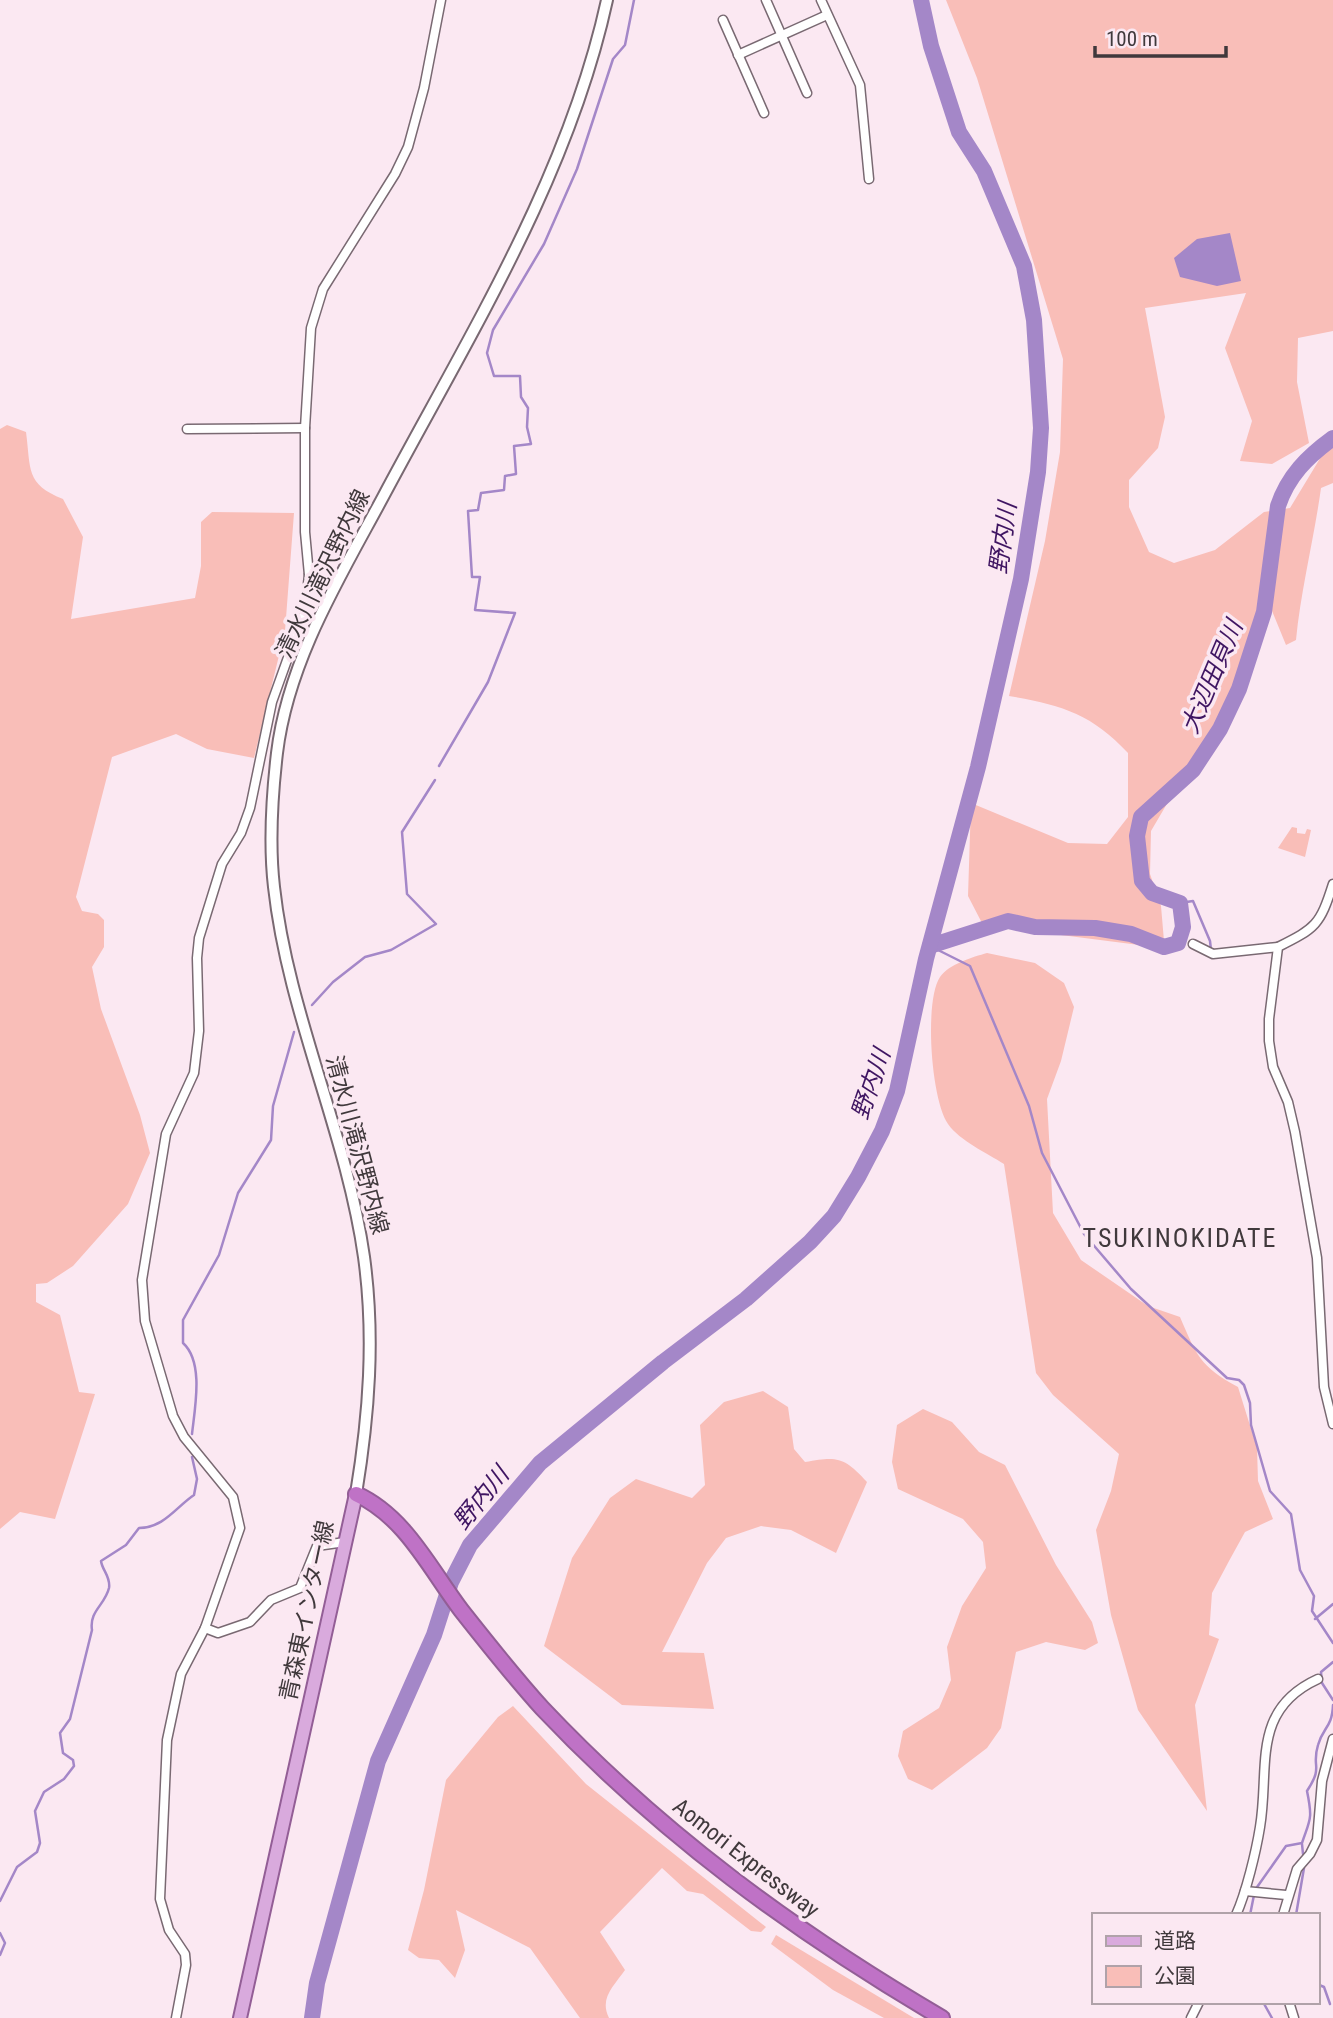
<svg xmlns="http://www.w3.org/2000/svg" width="1333" height="2018" viewBox="0 0 1333 2018" font-family="'Roboto Condensed','Noto Sans JP',sans-serif">
  <style>
    .green { fill: #f9beb8 }
    .water { fill: #a487c8 }
    .lines { fill: none; stroke-linecap: round; stroke-linejoin: round }
    .stream { stroke: #a487c8; stroke-width: 2.5 }
    .river { stroke: #a487c8; stroke-width: 16 }
    .minor-casing { stroke: #796972; stroke-width: 11 }
    .secondary-casing { stroke: #796972; stroke-width: 14 }
    .primary-casing { stroke: #935e96; stroke-width: 16 }
    .motorway-casing { stroke: #935e96; stroke-width: 18 }
    .minor { stroke: #fff; stroke-width: 8 }
    .secondary { stroke: #fff; stroke-width: 10 }
    .primary { stroke: #d9aadd; stroke-width: 12 }
    .motorway { stroke: #bf72c6; stroke-width: 14 }
    .labels { text-anchor: middle; dominant-baseline: central; stroke-width: 7; stroke-linejoin: round; paint-order: stroke }
    .street-label { font-size: 23px; fill: #40393c; stroke: #fbe8f2 }
    .water-label { font-size: 24px; font-style: italic; fill: #3f1562; stroke: #fbe8f2 }
    .quarter-label { font-size: 26px; letter-spacing: 2px; fill: #40393c; stroke: #fbe8f2 }
  </style>
  <rect width="100%" height="100%" fill="#fbe8f2"/>
  <!-- green -->
  <g class="green">
    <path d="M946 0H1333V331L1298 338 1297 382 1309 443 1272 464 1240 461 1252 421 1225 348 1246 293 1145 308 1165 417 1158 448 1129 480V507L1149 552 1174 563 1215 550 1264 512 1290 508 1333 437V483L1321 488C1314 539 1301 589 1296 640L1286 645 1261 584 1254 636 1231 710 1178 785 1151 831 1150 874 1161 906 1164 941 1147 946 983 925 968 896 971 803 1068 843 1107 844 1128 817V753C1091 713 1060 705 1009 696L1045 541 1060 452 1063 359 977 78Z"/>
    <path d="M7 425 26 432C31 469 25 484 63 499L83 537 71 619 195 598 201 566V522L212 512 294 513 285 631 254 758 207 749 176 734 112 757 76 897 82 911 98 914 104 920V947L92 967 101 1009 140 1115 150 1153 128 1204 73 1266 47 1283 36 1284V1302L60 1315 79 1392 95 1394 55 1519 20 1512 0 1529V429Z"/>
    <path d="M1292 827 1297 828V833L1305 834 1307 829 1311 830 1305 857 1278 848Z"/>
    <path d="M987 953 1035 963 1064 983 1074 1007 1061 1061 1047 1099 1053 1213 1081 1260 1148 1306 1180 1317C1196 1354 1200 1367 1238 1387L1257 1448 1258 1481 1273 1519 1245 1532 1229 1561 1212 1593 1209 1635 1219 1639 1195 1705 1207 1811 1138 1710 1111 1615 1096 1530 1111 1491 1119 1454 1053 1395 1036 1373 1004 1164C987 1153 960 1141 948 1124 931 1100 924 1001 940 977 949 964 973 957 987 953Z"/>
    <path d="M763 1391 788 1407 794 1449 805 1462C838 1456 844 1457 867 1482L836 1553 791 1530 761 1526 726 1538 707 1563 662 1652 704 1653 714 1709 622 1705 544 1646 572 1558 610 1498 636 1479 692 1498 705 1485 700 1425 724 1402Z"/>
    <path d="M923 1409 952 1422 979 1452 1005 1465 1056 1565 1092 1622 1098 1643 1085 1650 1046 1642 1016 1652 1001 1728 987 1748 932 1790 908 1779 898 1756 903 1731 939 1708 951 1680 947 1647 962 1606 986 1568 983 1542 963 1519 898 1489 892 1462 897 1425Z"/>
    <path d="M513 1706 586 1784 766 1927 761 1932 751 1931 703 1894 687 1891 662 1868 600 1932 625 1970C614 1986 599 1998 609 2018H580L530 1948 456 1910 465 1950 455 1978 439 1960 419 1958 408 1950 424 1890 446 1780 498 1717Z"/>
    <path d="M776 1935 914 2018H884L833 1990 771 1944Z"/>
  </g>
  <!-- water -->
  <path class="water" d="M1230 233 1241 281 1217 286 1180 277 1174 258 1197 239Z"/>
  <g class="lines">
    <!-- stream -->
    <g class="stream">
      <path d="M439 766 488 682 515 613 475 610 480 577H472L468 511 478 510 481 493 504 490 505 476 516 474 514 446 531 444 527 427 528 408 521 397 520 376H494L487 353 493 330 544 244 577 169 613 59 625 45 634 0"/>
      <path d="M1180 903 1193 901 1210 941 1211 950"/>
      <path d="M930 946 970 966 1029 1106 1042 1153 1084 1234 1131 1289 1227 1378 1239 1380 1244 1385 1250 1403 1251 1425 1270 1491 1291 1514 1300 1570 1314 1596 1312 1611 1333 1643"/>
      <path d="M312 1005 333 982 365 957 391 950 436 924 407 894 402 832 435 780"/>
      <path d="M192 1434C195 1407 204 1362 183 1343V1320L219 1255 238 1193 271 1140 273 1106 294 1032"/>
      <path d="M1315 1619 1333 1604"/>
      <path d="M1333 1662 1321 1672 1322 1683 1333 1700"/>
      <path d="M1302 1844 1303 1854"/>
      <path d="M0 1901 17 1867 37 1852 40 1843 35 1811 44 1792 64 1779 74 1766 73 1760 63 1753 60 1733 70 1719 92 1630C89 1611 105 1605 109 1588 111 1577 102 1570 101 1561L126 1545 139 1528C164 1528 176 1507 194 1495L197 1479 192 1457"/>
      <path d="M1250 1915 1255 1890 1286 1846 1302 1843C1310 1819 1313 1820 1307 1791 1324 1765 1311 1768 1318 1745 1323 1727 1332 1728 1333 1705"/>
      <path d="M1296 1915 1304 1868"/>
      <path d="M0 1933 5 1943 0 1955"/>
      <path d="M1317 1984 1324 1987 1330 2004"/>
      <path d="M1263 2002 1272 2018"/>
    </g>
    <!-- river -->
    <g class="river">
      <path d="M930 946 1008 921 1035 927 1095 928 1131 934 1164 947 1178 943 1183 927 1180 903 1152 893 1142 881 1137 836 1141 817 1193 770 1220 729 1239 689 1264 612 1278 506C1288 476 1307 457 1333 438"/>
      <path d="M312 2018 317 1983 378 1761 434 1635 451 1582 470 1545 540 1463 663 1362 746 1299 810 1242 834 1216 858 1177 882 1131 897 1091 926 959 978 767 1021 579 1038 472 1041 428 1034 320 1024 266 984 171 959 132 931 46 921 0"/>
    </g>
    <!-- minor casing -->
    <g class="minor-casing">
      <g id="minor">
        <path d="M766 0 807 93"/>
        <path d="M821 0 860 85 869 179"/>
        <path d="M723 20 764 113"/>
        <path d="M738 55 827 15"/>
        <path d="M187 429 305 428"/>
        <path d="M309 575 336 584"/>
        <path d="M1333 884C1320 925 1316 928 1278 947L1269 1019V1041L1273 1067 1288 1102 1295 1132 1317 1258 1324 1387 1333 1424"/>
        <path d="M1193 944 1213 954 1278 947"/>
        <path d="M205 1628 218 1633 250 1622 271 1600 300 1588 317 1546 345 1542"/>
        <path d="M1245 1891 1286 1895"/>
        <path d="M1236 1915C1246 1893 1256 1852 1260 1827 1270 1768 1250 1710 1318 1679"/>
        <path d="M1283 1915 1297 1869 1310 1854 1317 1840 1322 1781 1333 1739"/>
        <path d="M1289 2002 1294 2018"/>
        <path d="M176 2018 186 1965 185 1954 169 1930 160 1899 167 1740 181 1674 205 1628 240 1528 233 1497 184 1437 173 1416 145 1321 142 1280 166 1134 194 1073 199 1031 197 958 199 938 222 864 241 833 250 808 272 702 305 610 309 575 305 532V428L311 328 323 289 395 174 408 147 424 88 441 0"/>
        <path d="M1191 2018 1199 2002"/>
      </g>
    </g>
    <!-- secondary casing -->
    <g class="secondary-casing">
      <path id="secondary" d="M356 1494C369 1415 375 1337 364 1257 346 1131 288 1014 274 887 269 844 272 796 277 753 288 661 340 577 383 497 468 337 568 179 607 0"/>
    </g>
    <!-- primary casing -->
    <g class="primary-casing">
      <path id="primary" d="M240 2018 356 1494"/>
    </g>
    <!-- motorway casing -->
    <g class="motorway-casing">
      <path id="motorway" d="M356 1494C405 1516 430 1569 461 1610 487 1643 514 1677 542 1708 660 1833 795 1932 942 2018"/>
    </g>
    <!-- minor -->
    <use href="#minor" class="minor"/>
    <!-- secondary -->
    <use href="#secondary" class="secondary"/>
    <!-- primary -->
    <use href="#primary" class="primary"/>
    <!-- motorway -->
    <use href="#motorway" class="motorway"/>
  </g>
  <g class="labels">
    <!-- street labels -->
    <g class="street-label">
      <text transform="translate(323 574) rotate(-64)">清水川滝沢野内線</text>
      <text transform="translate(357 1145) rotate(75)">清水川滝沢野内線</text>
      <text transform="translate(307 1611) rotate(-78)">青森東インター線</text>
      <text transform="translate(746 1858) rotate(38)">Aomori Expressway</text>
    </g>
    <!-- water labels -->
    <g class="water-label">
      <text transform="translate(1003 538) rotate(-82)">野内川</text>
      <text transform="translate(1212 677) rotate(-67)">大辺田貝川</text>
      <text transform="translate(871 1084) rotate(-71)">野内川</text>
      <text transform="translate(481 1498) rotate(-51)">野内川</text>
    </g>
    <!-- quarter labels -->
    <g class="quarter-label">
      <text x="1180" y="1238">TSUKINOKIDATE</text>
    </g>
  </g>
  <!-- legend -->
  <rect x="1092" y="1913" width="228" height="91" fill="#fbe8f2" stroke="#b0a2a9" stroke-width="2"/>
  <rect x="1106" y="1936" width="35" height="10" fill="#d9aadd" stroke="#b0a2a9" stroke-width="2"/>
  <text x="1154" y="1948" font-size="21" fill="#40393c">道路</text>
  <rect x="1106" y="1966" width="35" height="21" fill="#f9beb8" stroke="#b0a2a9" stroke-width="2"/>
  <text x="1154" y="1983" font-size="21" fill="#40393c">公園</text>
  <!-- scale -->
  <path d="M1095 46v10h131v-10" fill="none" stroke="#40393c" stroke-width="3.5"/>
  <text x="1106" y="46" font-size="21" fill="#40393c" stroke="#fbe8f2" stroke-width="5" paint-order="stroke">100 m</text>
</svg>
